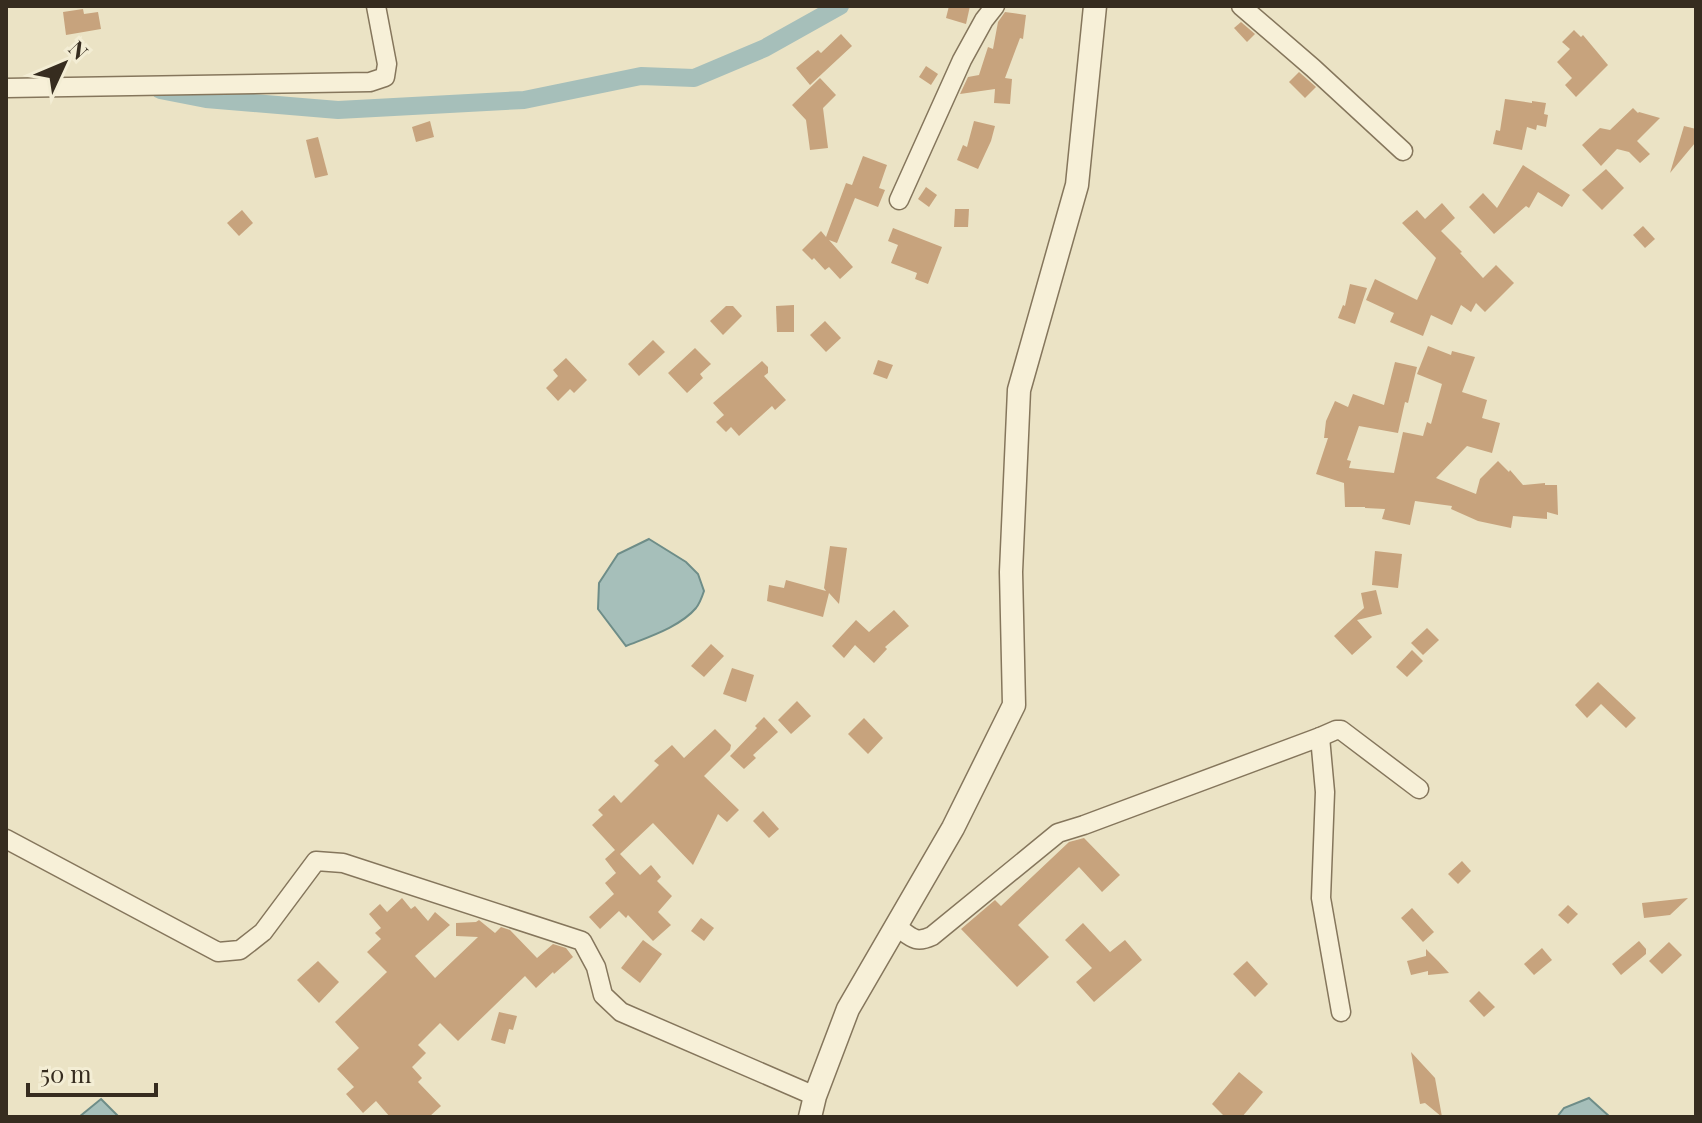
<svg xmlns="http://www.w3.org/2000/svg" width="1702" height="1123" viewBox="0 0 1702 1123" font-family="'Playfair Display',serif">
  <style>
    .water { fill: #a6bfba; stroke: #6e8d88; stroke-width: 2 }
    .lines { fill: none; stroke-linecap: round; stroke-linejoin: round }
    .canal { stroke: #a6bfba; stroke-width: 18 }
    .building { fill: #c7a37d }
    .minor-casing { stroke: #85765c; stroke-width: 21 }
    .tertiary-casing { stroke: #85765c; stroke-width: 25 }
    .minor { stroke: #f7f0d8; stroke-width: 18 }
    .tertiary { stroke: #f7f0d8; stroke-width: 22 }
  </style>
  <rect width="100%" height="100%" fill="#ebe3c5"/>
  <!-- water -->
  <g class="water">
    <path d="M649 539 686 562 698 574 704 591C702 597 700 603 696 608 680 627 648 637 626 646L598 609 599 583 618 554Z"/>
    <path d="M1589 1098 1610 1117H1557L1564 1108Z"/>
    <path d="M101 1099 119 1117H79Z"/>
  </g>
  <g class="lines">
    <!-- canal -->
    <path class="canal" d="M160 90 206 99 338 110 524 100 641 76 694 78 765 48 840 6"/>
  </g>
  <!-- building -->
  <g class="building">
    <path d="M949 6H970L966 24 946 18Z"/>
    <path d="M83 9 84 14 98 12 101 29 66 35 63 12Z"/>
    <path d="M1005 12 1026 15 1023 39 1020 38 1005 78 1012 79 1010 104 994 103 995 89 960 94 968 77 979 75 988 47 993 49 998 22Z"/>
    <path d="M1241 22 1255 34 1247 42 1234 28Z"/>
    <path d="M1574 30 1581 37 1583 35 1608 65 1576 97 1565 85 1572 78 1557 62 1570 49 1562 42Z"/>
    <path d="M841 34 852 46 810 85 796 68 818 50 821 53Z"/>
    <path d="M926 66 938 74 931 85 919 77Z"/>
    <path d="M1299 72 1316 87 1305 98 1289 82Z"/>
    <path d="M820 78 836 95 823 108 828 148 810 150 806 120 792 105Z"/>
    <path d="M1505 99 1532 103V101L1546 103 1544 114 1548 115 1546 127 1537 125 1536 130 1527 127 1522 150 1493 144 1496 130 1500 131Z"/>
    <path d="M1633 108 1638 113 1639 112 1660 118 1637 141 1650 154 1640 163 1629 152 1617 149 1601 166 1582 145 1600 128 1610 130Z"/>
    <path d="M430 121 434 137 416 142 412 127Z"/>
    <path d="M974 121 995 126 991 141 978 169 957 160 963 145 967 147Z"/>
    <path d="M1684 126 1696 129 1695 143 1670 173Z"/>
    <path d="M318 137 328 175 315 178 306 140Z"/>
    <path d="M863 156 887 165 879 188 885 190 878 207 855 198 837 243 829 240 853 267 840 279 829 267 825 270 814 258 812 260 802 250 821 231 826 237 846 183 852 185Z"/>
    <path d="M1523 165 1570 195 1562 207 1538 192 1529 208 1526 206 1494 234 1469 207 1483 193 1497 208Z"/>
    <path d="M1606 169 1624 188 1602 210 1582 190Z"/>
    <path d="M926 187 937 195 929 207 918 199Z"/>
    <path d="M1442 203 1455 218 1441 231 1462 252 1460 253 1483 278 1496 265 1514 283 1485 312 1476 303 1471 312 1461 305 1452 325 1431 315 1423 336 1390 322 1394 313 1366 300 1375 279 1417 300 1436 258 1402 223 1417 210 1425 219Z"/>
    <path d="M955 209H969L968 227H954Z"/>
    <path d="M242 210 253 223 239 236 227 223Z"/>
    <path d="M1643 226 1655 239 1645 248 1633 235Z"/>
    <path d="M893 228 942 247 928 284 915 279 917 273 891 263 898 245 888 241Z"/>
    <path d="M1350 284 1367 288 1355 324 1338 318 1343 305 1345 306Z"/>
    <path d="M794 305V332H777L776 306Z"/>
    <path d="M726 306H733L742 316 723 335 710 321Z"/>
    <path d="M825 321 841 338 826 352 810 335Z"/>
    <path d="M653 340 665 352 639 376 628 364Z"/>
    <path d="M1428 346 1451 355 1452 351 1475 357 1462 392 1487 400 1482 418 1500 423 1492 453 1467 446 1436 478 1476 494 1480 479 1498 461 1509 472 1510 470 1523 485 1545 483V485H1557L1558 515 1547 512V519L1513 516 1511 528 1478 521 1451 509 1452 506 1415 501 1410 525 1382 519 1385 509 1365 508V507H1345L1344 483 1316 474 1328 438H1324L1326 421 1335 401 1348 407 1353 394 1384 405 1395 362 1417 367 1408 403 1405 402 1398 433 1359 426 1347 460 1351 461 1349 468 1394 473 1403 432 1423 436 1427 422 1431 424 1442 384 1417 374Z"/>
    <path d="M695 348 711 364 700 374 703 378 687 393 668 373Z"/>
    <path d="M566 358 587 380 574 393 570 389 558 401 546 388 558 376 553 370Z"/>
    <path d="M878 360 893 365 887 379 873 374Z"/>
    <path d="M762 361 768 367V373L764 376 786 400 775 410 772 406 739 436 731 427 726 432 716 422 724 415 713 403Z"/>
    <path d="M830 546 847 548 839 604 829 593 823 617 767 601 769 585 784 588 786 580 826 591 824 588Z"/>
    <path d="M1375 551 1402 554 1398 588 1372 585Z"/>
    <path d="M1376 590 1382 614 1357 620 1372 637 1352 655 1334 636 1364 608 1361 593Z"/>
    <path d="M894 610 909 626 885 647 887 649 874 663 855 645 844 658 832 646 856 620 869 632Z"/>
    <path d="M1427 628 1439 640 1423 655 1411 643Z"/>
    <path d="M711 644 724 656 704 677 691 666Z"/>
    <path d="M1412 650 1423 661 1407 677 1396 667Z"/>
    <path d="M732 668 754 675 746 702 723 694Z"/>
    <path d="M1598 682 1636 718 1626 728 1601 704 1587 718 1575 705Z"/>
    <path d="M797 701 811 716 791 734 778 720Z"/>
    <path d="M764 717 778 732 753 755 756 758 744 769 730 756 757 728 755 726Z"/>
    <path d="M864 718 883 738 868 754 848 734Z"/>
    <path d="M715 729 731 745 730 750 704 776 739 810 727 822 718 814 693 865 653 823 620 854 640 875 651 865 661 877 657 881 672 896 658 912 671 925 653 941 628 915 626 918 619 911 600 929 589 917 614 894 605 883 616 873 605 859 615 850 592 825 603 815 598 810 614 795 621 803 659 765 654 761 672 745 684 758Z"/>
    <path d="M763 811 779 829 769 838 753 821Z"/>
    <path d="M1084 838 1120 875 1102 892 1079 867 1018 925 1049 957 1017 987 961 929 995 900 1001 906 1069 842Z"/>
    <path d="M1462 861 1471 871 1458 884 1448 874Z"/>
    <path d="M402 898 411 909 415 906 428 921 435 912 450 925 415 956 435 978 478 937 456 936V923L476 922 479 920 495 933 501 927 510 930 537 958 553 944 566 948 573 957 554 974 553 972 536 988 525 976 458 1041 440 1023 418 1045 426 1053 412 1067 422 1078 418 1082 441 1106 429 1117H390L376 1101 363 1113 346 1094 354 1087 337 1069 359 1048 335 1022 387 972 367 952 381 939 375 933 381 928 369 914 380 904 387 912Z"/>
    <path d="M1688 898 1670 915 1644 918 1642 903Z"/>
    <path d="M1568 905 1578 914 1568 924 1558 915Z"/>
    <path d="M1412 908 1434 932 1423 942 1401 918Z"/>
    <path d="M701 918 714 928 704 941 691 931Z"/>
    <path d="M1083 923 1110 952 1125 940 1142 960 1094 1002 1076 982 1092 968 1065 940Z"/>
    <path d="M643 940 662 954 640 983 621 968Z"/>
    <path d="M1639 941 1646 949V954L1621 975 1612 964Z"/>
    <path d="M1669 942 1682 955 1662 974 1649 961Z"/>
    <path d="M1542 948 1552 960 1534 975 1524 964Z"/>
    <path d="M1426 949 1438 961 1449 973 1428 975V971L1411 975 1407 961 1426 956Z"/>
    <path d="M318 961 339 982 319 1003 297 980Z"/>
    <path d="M1247 961 1268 984 1255 997 1233 974Z"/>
    <path d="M1479 991 1495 1007 1484 1017 1469 1001Z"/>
    <path d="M499 1012 517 1016 513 1030 509 1029 505 1044 491 1040Z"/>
    <path d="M1411 1052 1435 1078 1442 1117 1425 1103 1420 1104Z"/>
    <path d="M1239 1072 1263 1092 1242 1117H1225L1212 1104Z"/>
  </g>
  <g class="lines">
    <!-- minor casing -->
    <g class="minor-casing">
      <g id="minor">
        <path d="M1241 6 1313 68 1403 151"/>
        <path d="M6 88 370 82 385 77 387 64 376 6"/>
        <path d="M899 200 962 60 984 20 995 6"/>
        <path d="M1320 737 1325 792 1321 898 1341 1012"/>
        <path d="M6 839 218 952 240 950 263 932 316 861 343 863 582 941 596 967 603 995 621 1012 815 1096"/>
        <path d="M897 927C911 937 915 944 932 936L1058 833 1084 825 1320 737 1336 730H1341L1419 789"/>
      </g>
    </g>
    <!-- tertiary casing -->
    <g class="tertiary-casing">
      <path id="tertiary" d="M810 1117 815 1096 848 1009 953 828 1014 705 1011 572 1019 390 1077 185 1095 6"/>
    </g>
    <!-- minor -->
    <use href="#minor" class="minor"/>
    <!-- tertiary -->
    <use href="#tertiary" class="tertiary"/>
  </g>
  <!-- border -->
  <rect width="1702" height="1123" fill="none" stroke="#362c1f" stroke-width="16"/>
  <!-- north arrow -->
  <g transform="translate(64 64) rotate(46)" stroke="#f3edd4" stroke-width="6" paint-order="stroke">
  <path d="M0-6L14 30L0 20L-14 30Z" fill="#362c1f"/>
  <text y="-12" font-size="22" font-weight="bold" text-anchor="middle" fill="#362c1f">N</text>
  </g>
  <!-- scale -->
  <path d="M28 1083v12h128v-12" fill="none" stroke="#362c1f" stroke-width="4"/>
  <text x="40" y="1083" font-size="24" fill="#362c1f" stroke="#f3edd4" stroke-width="6" paint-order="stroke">50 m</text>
</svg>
